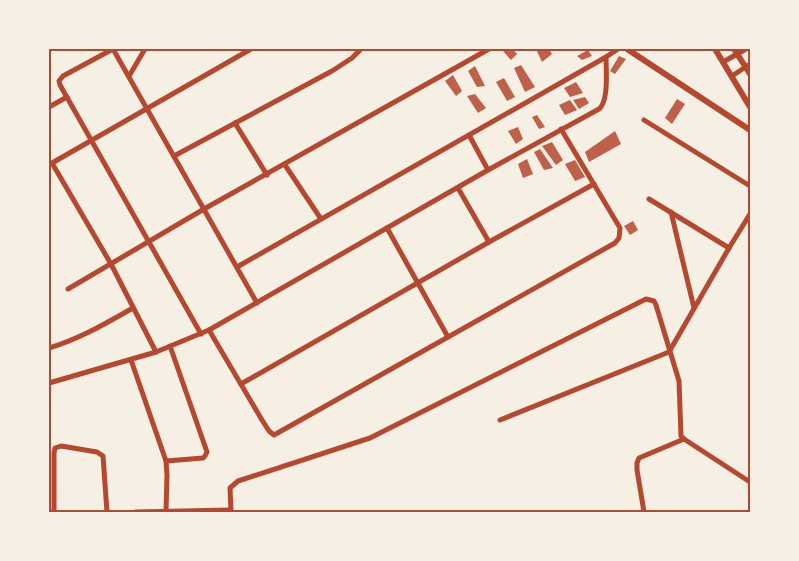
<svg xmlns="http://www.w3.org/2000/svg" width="799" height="561" viewBox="0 0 799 561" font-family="'Roboto Condensed',sans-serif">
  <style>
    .building { fill: #bf614a }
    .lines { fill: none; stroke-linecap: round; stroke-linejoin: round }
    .minor { stroke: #b5482f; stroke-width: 5 }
    .tertiary { stroke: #b5482f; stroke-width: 6 }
    .neatline { fill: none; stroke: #b5482f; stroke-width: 2 }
  </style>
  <rect width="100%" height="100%" fill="#f6efe4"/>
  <!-- building -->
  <g class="building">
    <path d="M507 49H513L517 54 511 60 503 51Z"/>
    <path d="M536 49H549L552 54 542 62Z"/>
    <path d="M588 50 592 56 582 60 577 56Z"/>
    <path d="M619 56 626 59 615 74 610 71Z"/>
    <path d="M521 65 535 87 525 92 514 68Z"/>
    <path d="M475 66 485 86 477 87 468 71Z"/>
    <path d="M453 75 462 91 456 96 445 81Z"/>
    <path d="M504 78 515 97 507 101 496 82Z"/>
    <path d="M576 82 583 93 570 97 564 88Z"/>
    <path d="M475 94 486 108 478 113 467 96Z"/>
    <path d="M585 97 589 103 579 109 573 100Z"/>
    <path d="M677 99 685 104 672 124 665 118Z"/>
    <path d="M570 100 577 110 565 115 559 105Z"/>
    <path d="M537 115 545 127 539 129 532 117Z"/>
    <path d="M518 127 523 139 516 144 508 131Z"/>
    <path d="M615 131 621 144 589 162 585 152Z"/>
    <path d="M552 142 563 160 556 165 542 146Z"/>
    <path d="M540 149 553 168 544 170 534 152Z"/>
    <path d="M527 159 533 174 523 178 518 164Z"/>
    <path d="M575 160 585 177 575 181 565 164Z"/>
    <path d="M633 221 638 230 630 235 624 226Z"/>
  </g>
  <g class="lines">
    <!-- minor -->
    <g class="minor">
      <path d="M251 49 52 163 111 264 156 352 209 330 488 170 599 109C609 101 606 70 606 57"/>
      <path d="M723 62 746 49"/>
      <path d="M129 76 145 49"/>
      <path d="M732 76 750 64"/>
      <path d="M49 107 67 97"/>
      <path d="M644 120 750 186"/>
      <path d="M235 123 267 175"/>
      <path d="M469 135 488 170"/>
      <path d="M174 156 332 71 352 58 361 49"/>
      <path d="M285 165 321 219"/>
      <path d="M458 188 489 242"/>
      <path d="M649 199 729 248"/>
      <path d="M671 212 694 308"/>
      <path d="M387 228 448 337"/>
      <path d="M237 267 606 57 618 49"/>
      <path d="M68 289 204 209 489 49"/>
      <path d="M209 330 262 420 269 431 274 435 615 243 619 238 620 228 561 129"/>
      <path d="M201 334 60 85 59 81 63 76 113 49 257 303"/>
      <path d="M49 348C80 339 106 323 133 308"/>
      <path d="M131 360 166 461 203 458 205 456 207 452 170 346"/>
      <path d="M49 383 156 352"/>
      <path d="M241 384 489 242 594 184"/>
      <path d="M500 420 669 352 729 248 750 214"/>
      <path d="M166 461 167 475 166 511"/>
      <path d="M54 512V453L55 448 61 446 97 452 103 456 107 512"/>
      <path d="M135 512 230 510"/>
      <path d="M231 512 230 488 238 481 370 438 646 299 654 301 656 305 679 381 681 436 684 439 750 482"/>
      <path d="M644 512 637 470V463L639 458 684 439"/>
    </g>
    <!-- tertiary -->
    <g class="tertiary">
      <path d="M627 49 750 130"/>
      <path d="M715 49 750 107"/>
      <path d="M734 49 750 74"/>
    </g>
  </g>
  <!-- border -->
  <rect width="799" height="561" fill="none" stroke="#f6efe4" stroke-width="100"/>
  <rect x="50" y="50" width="699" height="461" class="neatline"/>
</svg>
